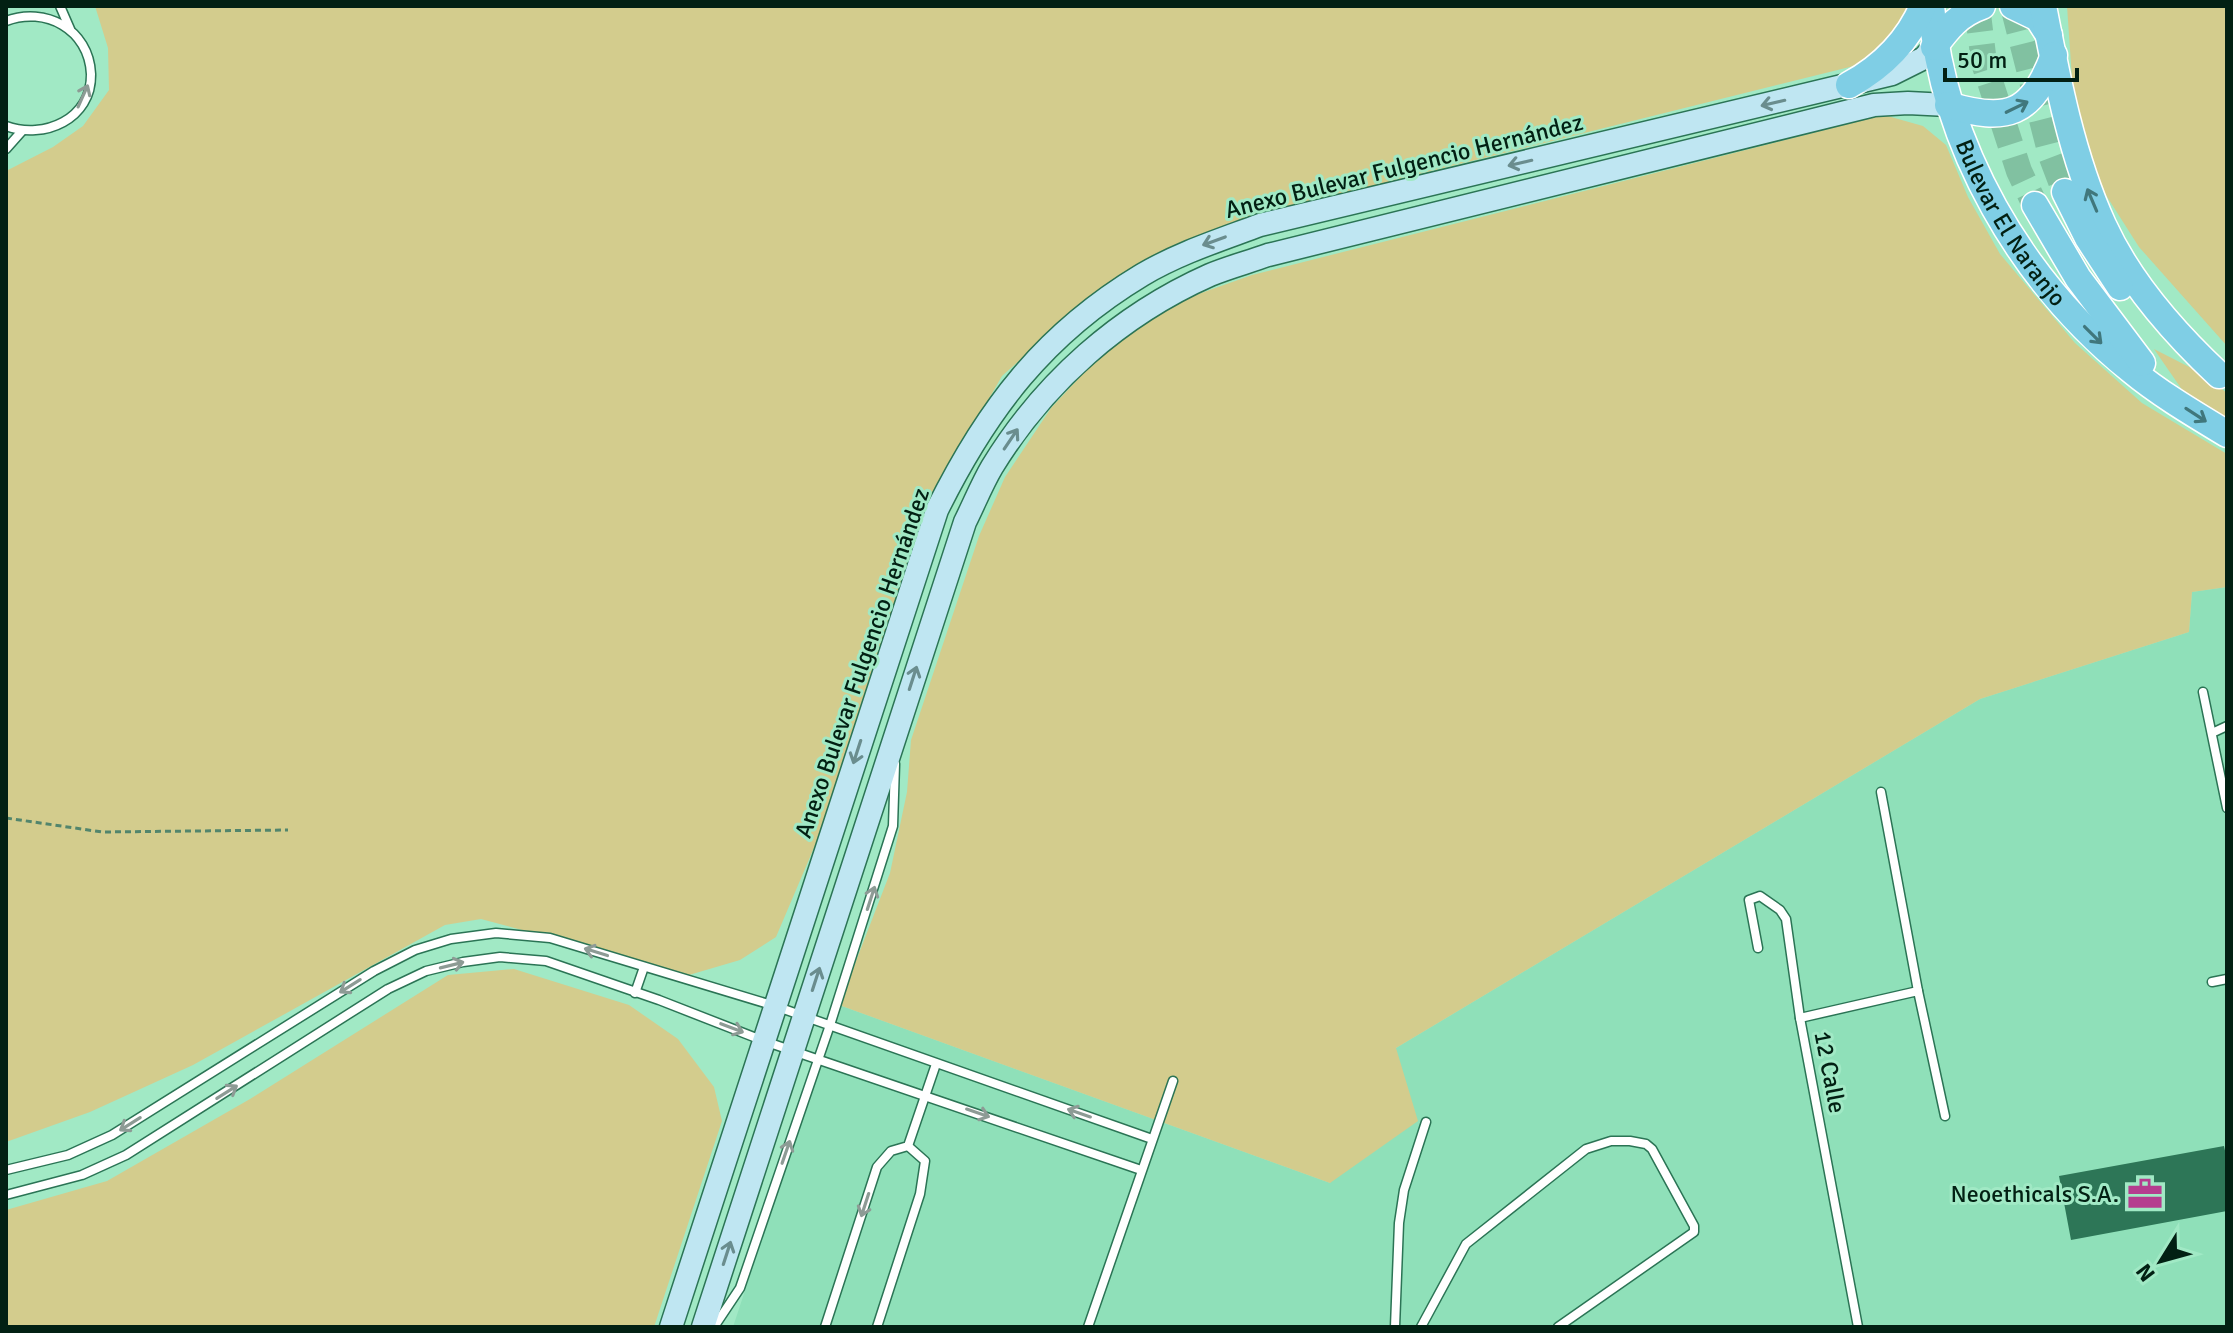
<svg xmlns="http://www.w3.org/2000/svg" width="2233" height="1333" viewBox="0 0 2233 1333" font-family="Signika,sans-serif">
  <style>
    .built { fill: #8fe0b9 }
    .green { fill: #d3cc8d }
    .building { fill: #2d7657 }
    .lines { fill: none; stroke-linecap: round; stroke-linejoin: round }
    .primary-tunnel { stroke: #81c1a1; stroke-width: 26; stroke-dasharray: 26 13; stroke-linecap: butt }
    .service-casing { stroke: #2b7455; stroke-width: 11 }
    .secondary-casing { stroke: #2b7455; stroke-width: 25 }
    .primary-casing { stroke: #fff; stroke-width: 29 }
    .path { stroke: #52856c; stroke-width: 3; stroke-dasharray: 6 4; stroke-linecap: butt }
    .service { stroke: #fff; stroke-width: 8 }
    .secondary { stroke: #bfe6f2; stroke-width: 22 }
    .primary { stroke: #7fcee5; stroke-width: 26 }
    .oneway { stroke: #8d9b95 }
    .oneway2 { stroke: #6a8d8e }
    .oneway3 { stroke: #40777c }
    .labels { text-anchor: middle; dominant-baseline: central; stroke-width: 6; stroke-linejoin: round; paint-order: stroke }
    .street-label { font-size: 24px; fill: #022013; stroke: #a1e9c5 }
    .poi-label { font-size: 24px; fill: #022013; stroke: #a1e9c5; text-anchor: end }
  </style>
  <rect width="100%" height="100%" fill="#a1e9c5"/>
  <!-- built -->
  <path class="built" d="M2227 587V1327H733L839 1005 1330 1183 1396 1048 1980 699 2189 632 2192 592Z"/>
  <!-- green -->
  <g class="green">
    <path d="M95 6H1914L1874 61 1407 177 1236 223 1085 302 1002 376 934 495 816 843 776 937 740 960 689 975 481 919 445 925 193 1065 90 1112 6 1142V171L53 147 83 126 109 90 108 48Z"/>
    <path d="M2067 6H2227V346L2139 247 2097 181 2073 93Z"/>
    <path d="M1884 115 1923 126 1946 145 1968 197 2000 254 2075 343 2142 403 2227 454V587L2192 592 2189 632 1980 699 1396 1048 1418 1121 1330 1183 839 1005 890 873 907 792 911 740 979 536 1005 477 1051 408 1104 351 1173 303 1252 275Z"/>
    <path d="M2154 349 2201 373 2227 393V421L2185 394Z"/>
    <path d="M514 969 629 1005 678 1039 714 1087 722 1121 654 1327H6V1210L107 1181 250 1099 448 975Z"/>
  </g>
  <!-- building -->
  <path class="building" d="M2224 1146 2227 1160V1211L2071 1240 2059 1176Z"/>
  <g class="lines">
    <!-- primary-tunnel -->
    <g class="primary-tunnel">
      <path d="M1977 6 1984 63 2019 171 2035 205"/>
      <path d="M2013 6 2051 155 2065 192"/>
    </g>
    <!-- service casing -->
    <g class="service-casing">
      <g id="service">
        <path d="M60 6 70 29"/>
        <path d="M6 21C45 6 89 29 91 74 92 119 44 140 6 126"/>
        <path d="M6 149 22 131"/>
        <path d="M2203 692 2227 808"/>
        <path d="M2212 733 2227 726"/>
        <path d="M1881 792 1918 991"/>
        <path d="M1758 948 1749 900 1760 896 1780 910 1786 919 1800 1018 1858 1327"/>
        <path d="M2212 982 2227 979"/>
        <path d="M635 993 644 967"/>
        <path d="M1800 1018 1918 991 1945 1116"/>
        <path d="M6 1170 68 1155 112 1135 374 971 415 950 451 939 496 933 550 938 775 1006 1152 1139"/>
        <path d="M6 1195 82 1175 126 1155 388 989 426 971 463 962 500 957 546 961 659 1000 764 1041 1141 1170"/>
        <path d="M714 1327 740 1288 830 1025 893 826 895 764"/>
        <path d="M825 1327 877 1167 891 1151 908 1146 936 1064"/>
        <path d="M877 1327 920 1194 925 1161 908 1146"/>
        <path d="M1088 1327 1173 1081"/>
        <path d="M1395 1327 1399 1223 1404 1190 1426 1122"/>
        <path d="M1421 1327 1466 1244 1586 1149 1611 1141H1630L1646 1144 1652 1149 1694 1226V1232L1558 1327"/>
      </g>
    </g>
    <!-- secondary casing -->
    <g class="secondary-casing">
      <g id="secondary">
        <path d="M671 1327 937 510C987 409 1044 334 1142 275 1179 253 1220 240 1260 225L1892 74 1924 58 1934 47"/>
        <path d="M703 1327 965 522C974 504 982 484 992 467 1044 382 1120 315 1210 275 1229 267 1249 262 1268 255L1874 105 1908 103 1948 105"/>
      </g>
    </g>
    <!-- primary casing -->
    <g class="primary-casing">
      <g id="primary">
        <path id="s1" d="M1931 6C1943 147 2021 281 2131 370 2160 394 2194 414 2227 434"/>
        <path d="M2013 6 2038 18 2049 35"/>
        <path d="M2043 6C2057 79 2072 157 2103 225 2129 282 2173 332 2219 375"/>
        <path d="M1934 47C1948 28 1959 14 1982 6"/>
        <path d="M1849 85C1882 67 1908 41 1923 6"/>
        <path d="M1948 105C2007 123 2032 115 2054 55"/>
        <path d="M2065 192 2088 238 2120 287"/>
        <path d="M2035 205 2078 278 2142 363"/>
      </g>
    </g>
    <!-- path -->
    <path class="path" d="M6 818 102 832 288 830"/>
    <!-- service -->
    <use href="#service" class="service"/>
    <!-- secondary -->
    <use href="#secondary" class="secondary"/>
    <!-- primary -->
    <use href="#primary" class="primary"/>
  </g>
  <!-- one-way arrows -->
  <defs><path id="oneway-shaft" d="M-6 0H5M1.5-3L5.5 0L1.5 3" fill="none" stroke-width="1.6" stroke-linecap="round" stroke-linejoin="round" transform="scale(2)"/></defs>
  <g class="oneway">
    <use href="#oneway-shaft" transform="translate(83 96) rotate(-66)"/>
    <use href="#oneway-shaft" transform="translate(871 898) rotate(-72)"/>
    <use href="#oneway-shaft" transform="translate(596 952) rotate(-163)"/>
    <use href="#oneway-shaft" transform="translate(452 965) rotate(-14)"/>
    <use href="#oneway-shaft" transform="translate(350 986) rotate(148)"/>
    <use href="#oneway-shaft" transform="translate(732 1028) rotate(21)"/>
    <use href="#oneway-shaft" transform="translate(227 1092) rotate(-32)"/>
    <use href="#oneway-shaft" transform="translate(978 1113) rotate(19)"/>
    <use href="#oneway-shaft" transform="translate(1079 1113) rotate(-161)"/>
    <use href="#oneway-shaft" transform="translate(130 1124) rotate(148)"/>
    <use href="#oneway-shaft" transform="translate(786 1152) rotate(-71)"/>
    <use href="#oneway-shaft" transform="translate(865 1205) rotate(108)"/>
  </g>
  <g class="oneway2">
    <use href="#oneway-shaft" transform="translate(1773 103) rotate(167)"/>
    <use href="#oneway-shaft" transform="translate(1520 163) rotate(167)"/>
    <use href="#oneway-shaft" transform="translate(1214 241) rotate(160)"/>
    <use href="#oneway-shaft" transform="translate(1011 439) rotate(-56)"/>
    <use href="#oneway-shaft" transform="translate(913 678) rotate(-72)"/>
    <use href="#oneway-shaft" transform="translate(857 752) rotate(108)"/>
    <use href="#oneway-shaft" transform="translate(816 979) rotate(-72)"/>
    <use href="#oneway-shaft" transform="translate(727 1253) rotate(-72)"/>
  </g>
  <g class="oneway3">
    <use href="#oneway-shaft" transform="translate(2017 107) rotate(-26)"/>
    <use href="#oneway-shaft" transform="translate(2092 200) rotate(-113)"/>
    <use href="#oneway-shaft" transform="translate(2093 335) rotate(45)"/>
    <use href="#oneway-shaft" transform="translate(2196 415) rotate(33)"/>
  </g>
  <!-- icons -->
  <defs>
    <g id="office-bare" transform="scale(2.76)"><path d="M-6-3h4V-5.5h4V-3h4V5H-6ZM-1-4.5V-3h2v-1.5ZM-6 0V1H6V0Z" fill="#b53c8f" stroke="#a1e9c5" stroke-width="2.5" paint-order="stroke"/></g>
  </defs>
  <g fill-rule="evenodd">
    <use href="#office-bare" x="2145" y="1194"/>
  </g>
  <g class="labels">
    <!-- street labels -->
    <g class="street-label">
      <text transform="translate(1404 166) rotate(-14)">Anexo Bulevar Fulgencio Hernández</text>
      <text stroke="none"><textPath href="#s1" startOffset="234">Bulevar El Naranjo</textPath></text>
      <text transform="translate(862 663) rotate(-71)">Anexo Bulevar Fulgencio Hernández</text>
      <text transform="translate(1830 1072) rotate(79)">12 Calle</text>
    </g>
    <!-- poi labels -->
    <g class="poi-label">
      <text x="2119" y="1194">Neoethicals S.A.</text>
    </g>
  </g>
  <!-- border -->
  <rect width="2233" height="1333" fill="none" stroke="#022013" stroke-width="16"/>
  <!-- north arrow -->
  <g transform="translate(2161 1261) rotate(233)" stroke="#a1e9c5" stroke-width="6" paint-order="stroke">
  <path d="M0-6L14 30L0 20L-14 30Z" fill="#022013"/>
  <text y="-12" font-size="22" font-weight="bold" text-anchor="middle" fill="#022013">N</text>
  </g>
  <!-- scale -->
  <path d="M1945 68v12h132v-12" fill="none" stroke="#022013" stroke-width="4"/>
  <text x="1957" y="68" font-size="24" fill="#022013" stroke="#a1e9c5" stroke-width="6" paint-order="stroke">50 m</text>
</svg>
